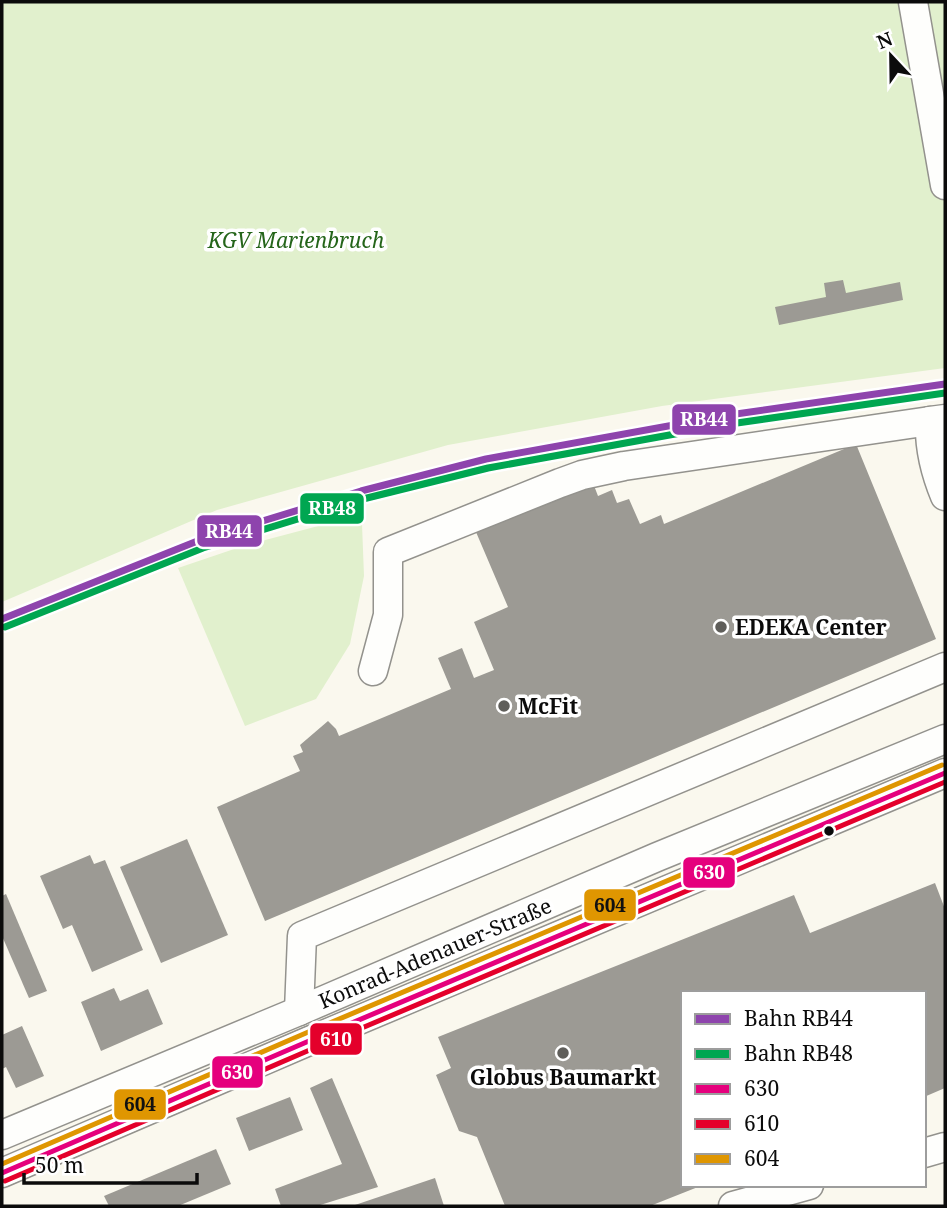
<svg xmlns="http://www.w3.org/2000/svg" width="947" height="1208" viewBox="0 0 947 1208" font-family="'Noto Serif',serif">
  <style>
    .green { fill: #e1f0cd }
    .building { fill: #9c9a94 }
    .lines { fill: none; stroke-linecap: round; stroke-linejoin: round }
    .minor-casing { stroke: #93928d; stroke-width: 31 }
    .minor { stroke: #fefefc; stroke-width: 28 }
    .bus-1-casing { stroke: #fff; stroke-width: 10 }
    .bus-2-casing { stroke: #fff; stroke-width: 10 }
    .bus-3-casing { stroke: #fff; stroke-width: 10 }
    .bus-1 { stroke: #e5007d; stroke-width: 5 }
    .bus-2 { stroke: #e4002b; stroke-width: 5 }
    .bus-3 { stroke: #df9601; stroke-width: 5 }
    .rail-1-casing { stroke: #fff; stroke-width: 12 }
    .rail-2-casing { stroke: #fff; stroke-width: 12 }
    .rail-1 { stroke: #8e44ad; stroke-width: 7 }
    .rail-2 { stroke: #00a651; stroke-width: 7 }
    .poi-dot { fill: #5f5e5a; stroke: #fff; stroke-width: 2.5 }
    .bus-dot { fill: #0b0b0b; stroke: #fff; stroke-width: 2.5 }
    .labels { text-anchor: middle; dominant-baseline: central; stroke-width: 7; stroke-linejoin: round; paint-order: stroke }
    .park-label { font-size: 21px; font-style: italic; fill: #25651a; stroke: #fff }
    .poi-label { font-size: 21px; font-weight: bold; fill: #0b0b0b; stroke: #fff; text-anchor: start }
    .street-label { font-size: 21px; fill: #0b0b0b; stroke: #fff }
    .line-badge { stroke: #fff; stroke-width: 2.5 }
    .badge-label { font-size: 19px; text-anchor: middle; font-weight: bold; fill: #fff }
    .pale-badge-label { font-size: 19px; text-anchor: middle; font-weight: bold; fill: #111 }
  </style>
  <rect width="100%" height="100%" fill="#faf8ee"/>
  <!-- green -->
  <g class="green">
    <path d="M2 2H945V368L662 406 448 445 217 510 2 602Z"/>
    <path d="M356 516 362 524 364 576 350 644 316 699 245 726 178 568 243 546Z"/>
  </g>
  <!-- building -->
  <g class="building">
    <path d="M843 280 846 293 900 282 903 300 779 325 775 307 826 297 824 283Z"/>
    <path d="M856 444 936 639 265 921 217 807 300 771 293 756 303 752 300 745 328 721 336 729 339 736 451 689 438 658 462 648 474 678 494 670 474 622 508 607 476 532 593 483 598 496 612 490 617 503 629 499 640 524 661 515 664 524Z"/>
    <path d="M187 839 228 935 161 963 120 867Z"/>
    <path d="M90 855 94 864 105 860 143 950 92 972 72 925 63 929 40 876Z"/>
    <path d="M935 883 945 909V1088L924 1097V993H683V1185H703L650 1206H505L477 1137 459 1131 436 1075 451 1068 438 1037 794 895 810 933Z"/>
    <path d="M6 894 47 991 29 998 2 936V896Z"/>
    <path d="M114 988 120 1001 148 989 163 1024 101 1051 81 1002Z"/>
    <path d="M22 1026 44 1076 16 1088 6 1067 2 1069V1035Z"/>
    <path d="M332 1078 378 1187 317 1206H281L275 1189 342 1164 310 1088Z"/>
    <path d="M290 1097 303 1130 249 1151 236 1118Z"/>
    <path d="M216 1149 231 1184 178 1206H109L104 1196Z"/>
    <path d="M435 1178 444 1206H352Z"/>
  </g>
  <g class="lines">
    <!-- minor casing -->
    <g class="minor-casing">
      <g id="minor">
        <path d="M913 2 945 185"/>
        <path d="M945 419 930 421C929 446 935 472 945 496"/>
        <path d="M373 671 388 615V552L560 483 582 475 624 466 930 421"/>
        <path d="M299 1011 302 936 945 667"/>
        <path d="M2 1135 299 1011 657 857 945 739"/>
        <path d="M924 1153 945 1147"/>
        <path d="M2 1173 309 1041 945 773"/>
        <path d="M733 1206 809 1185"/>
      </g>
    </g>
    <!-- minor -->
    <use href="#minor" class="minor"/>
    <!-- bus-1 casing -->
    <g class="bus-1-casing">
      <path id="bus-1" d="M2 1173 309 1041 945 773"/>
    </g>
    <!-- bus-2 casing -->
    <g class="bus-2-casing">
      <path id="bus-2" d="M5 1181 312 1049 945 782"/>
    </g>
    <!-- bus-3 casing -->
    <g class="bus-3-casing">
      <path id="bus-3" d="M2 1164 306 1033 942 765"/>
    </g>
    <!-- bus-1 -->
    <use href="#bus-1" class="bus-1"/>
    <!-- bus-2 -->
    <use href="#bus-2" class="bus-2"/>
    <!-- bus-3 -->
    <use href="#bus-3" class="bus-3"/>
    <!-- rail-1 casing -->
    <g class="rail-1-casing">
      <path id="rail-1" d="M2 619 200 540 361 491 486 459 729 415 945 384"/>
    </g>
    <!-- rail-2 casing -->
    <g class="rail-2-casing">
      <path id="rail-2" d="M5 627 203 548 363 499 488 468 730 424 945 393"/>
    </g>
    <!-- rail-1 -->
    <use href="#rail-1" class="rail-1"/>
    <!-- rail-2 -->
    <use href="#rail-2" class="rail-2"/>
  </g>
  <!-- markers -->
  <g class="poi-dot">
    <circle cx="721" cy="627" r="7"/>
    <circle cx="504" cy="706" r="7"/>
    <circle cx="563" cy="1053" r="7"/>
  </g>
  <circle class="bus-dot" cx="829" cy="831" r="6"/>
  <g class="labels">
    <!-- park labels -->
    <g class="park-label">
      <text x="296" y="240">KGV Marienbruch</text>
    </g>
    <!-- poi labels -->
    <g class="poi-label">
      <text x="735" y="627">EDEKA Center</text>
      <text x="518" y="706">McFit</text>
      <text x="563" y="1077" text-anchor="middle">Globus Baumarkt</text>
    </g>
    <!-- street labels -->
    <g class="street-label">
      <text transform="translate(435 953) rotate(-23)">Konrad-Adenauer-Straße</text>
    </g>
  </g>
  <g class="line-badge">
    <rect x="671" y="403" width="66" height="33" rx="7" fill="#8e44ad"/>
    <rect x="299" y="492" width="66" height="33" rx="7" fill="#00a651"/>
    <rect x="196" y="514" width="67" height="34" rx="7" fill="#8e44ad"/>
    <rect x="682" y="856" width="54" height="33" rx="7" fill="#e5007d"/>
    <rect x="583" y="888" width="54" height="34" rx="7" fill="#df9601"/>
    <rect x="309" y="1022" width="54" height="34" rx="7" fill="#e4002b"/>
    <rect x="211" y="1055" width="53" height="34" rx="7" fill="#e5007d"/>
    <rect x="113" y="1088" width="54" height="33" rx="7" fill="#df9601"/>
  </g>
  <g class="badge-label">
    <text x="704" y="426">RB44</text>
    <text x="332" y="515">RB48</text>
    <text x="229" y="538">RB44</text>
    <text x="709" y="879">630</text>
    <text x="336" y="1046">610</text>
    <text x="237" y="1079">630</text>
  </g>
  <g class="pale-badge-label">
    <text x="610" y="912">604</text>
    <text x="140" y="1111">604</text>
  </g>
  <!-- border -->
  <rect width="947" height="1208" fill="none" stroke="#0b0b0b" stroke-width="7"/>
  <!-- legend -->
  <rect x="681" y="991" width="245" height="196" fill="#ffffff" stroke="#9d9d9d" stroke-width="2"/>
  <rect x="695" y="1014" width="35" height="10" fill="#8e44ad" stroke="#9d9d9d" stroke-width="2"/>
  <text x="744" y="1026" font-size="21" fill="#0b0b0b">Bahn RB44</text>
  <rect x="695" y="1049" width="35" height="10" fill="#00a651" stroke="#9d9d9d" stroke-width="2"/>
  <text x="744" y="1061" font-size="21" fill="#0b0b0b">Bahn RB48</text>
  <rect x="695" y="1084" width="35" height="10" fill="#e5007d" stroke="#9d9d9d" stroke-width="2"/>
  <text x="744" y="1096" font-size="21" fill="#0b0b0b">630</text>
  <rect x="695" y="1119" width="35" height="10" fill="#e4002b" stroke="#9d9d9d" stroke-width="2"/>
  <text x="744" y="1131" font-size="21" fill="#0b0b0b">610</text>
  <rect x="695" y="1154" width="35" height="10" fill="#df9601" stroke="#9d9d9d" stroke-width="2"/>
  <text x="744" y="1166" font-size="21" fill="#0b0b0b">604</text>
  <!-- north arrow -->
  <g transform="translate(891 56) rotate(338)" stroke="#ffffff" stroke-width="5" paint-order="stroke">
  <path d="M0-5L12 26L0 18L-12 26Z" fill="#0b0b0b"/>
  <text y="-10" font-size="19" font-weight="bold" text-anchor="middle" fill="#0b0b0b">N</text>
  </g>
  <!-- scale -->
  <path d="M24 1173v10h173v-10" fill="none" stroke="#0b0b0b" stroke-width="3.5"/>
  <text x="35" y="1173" font-size="21" fill="#0b0b0b" stroke="#ffffff" stroke-width="5" paint-order="stroke">50 m</text>
</svg>
